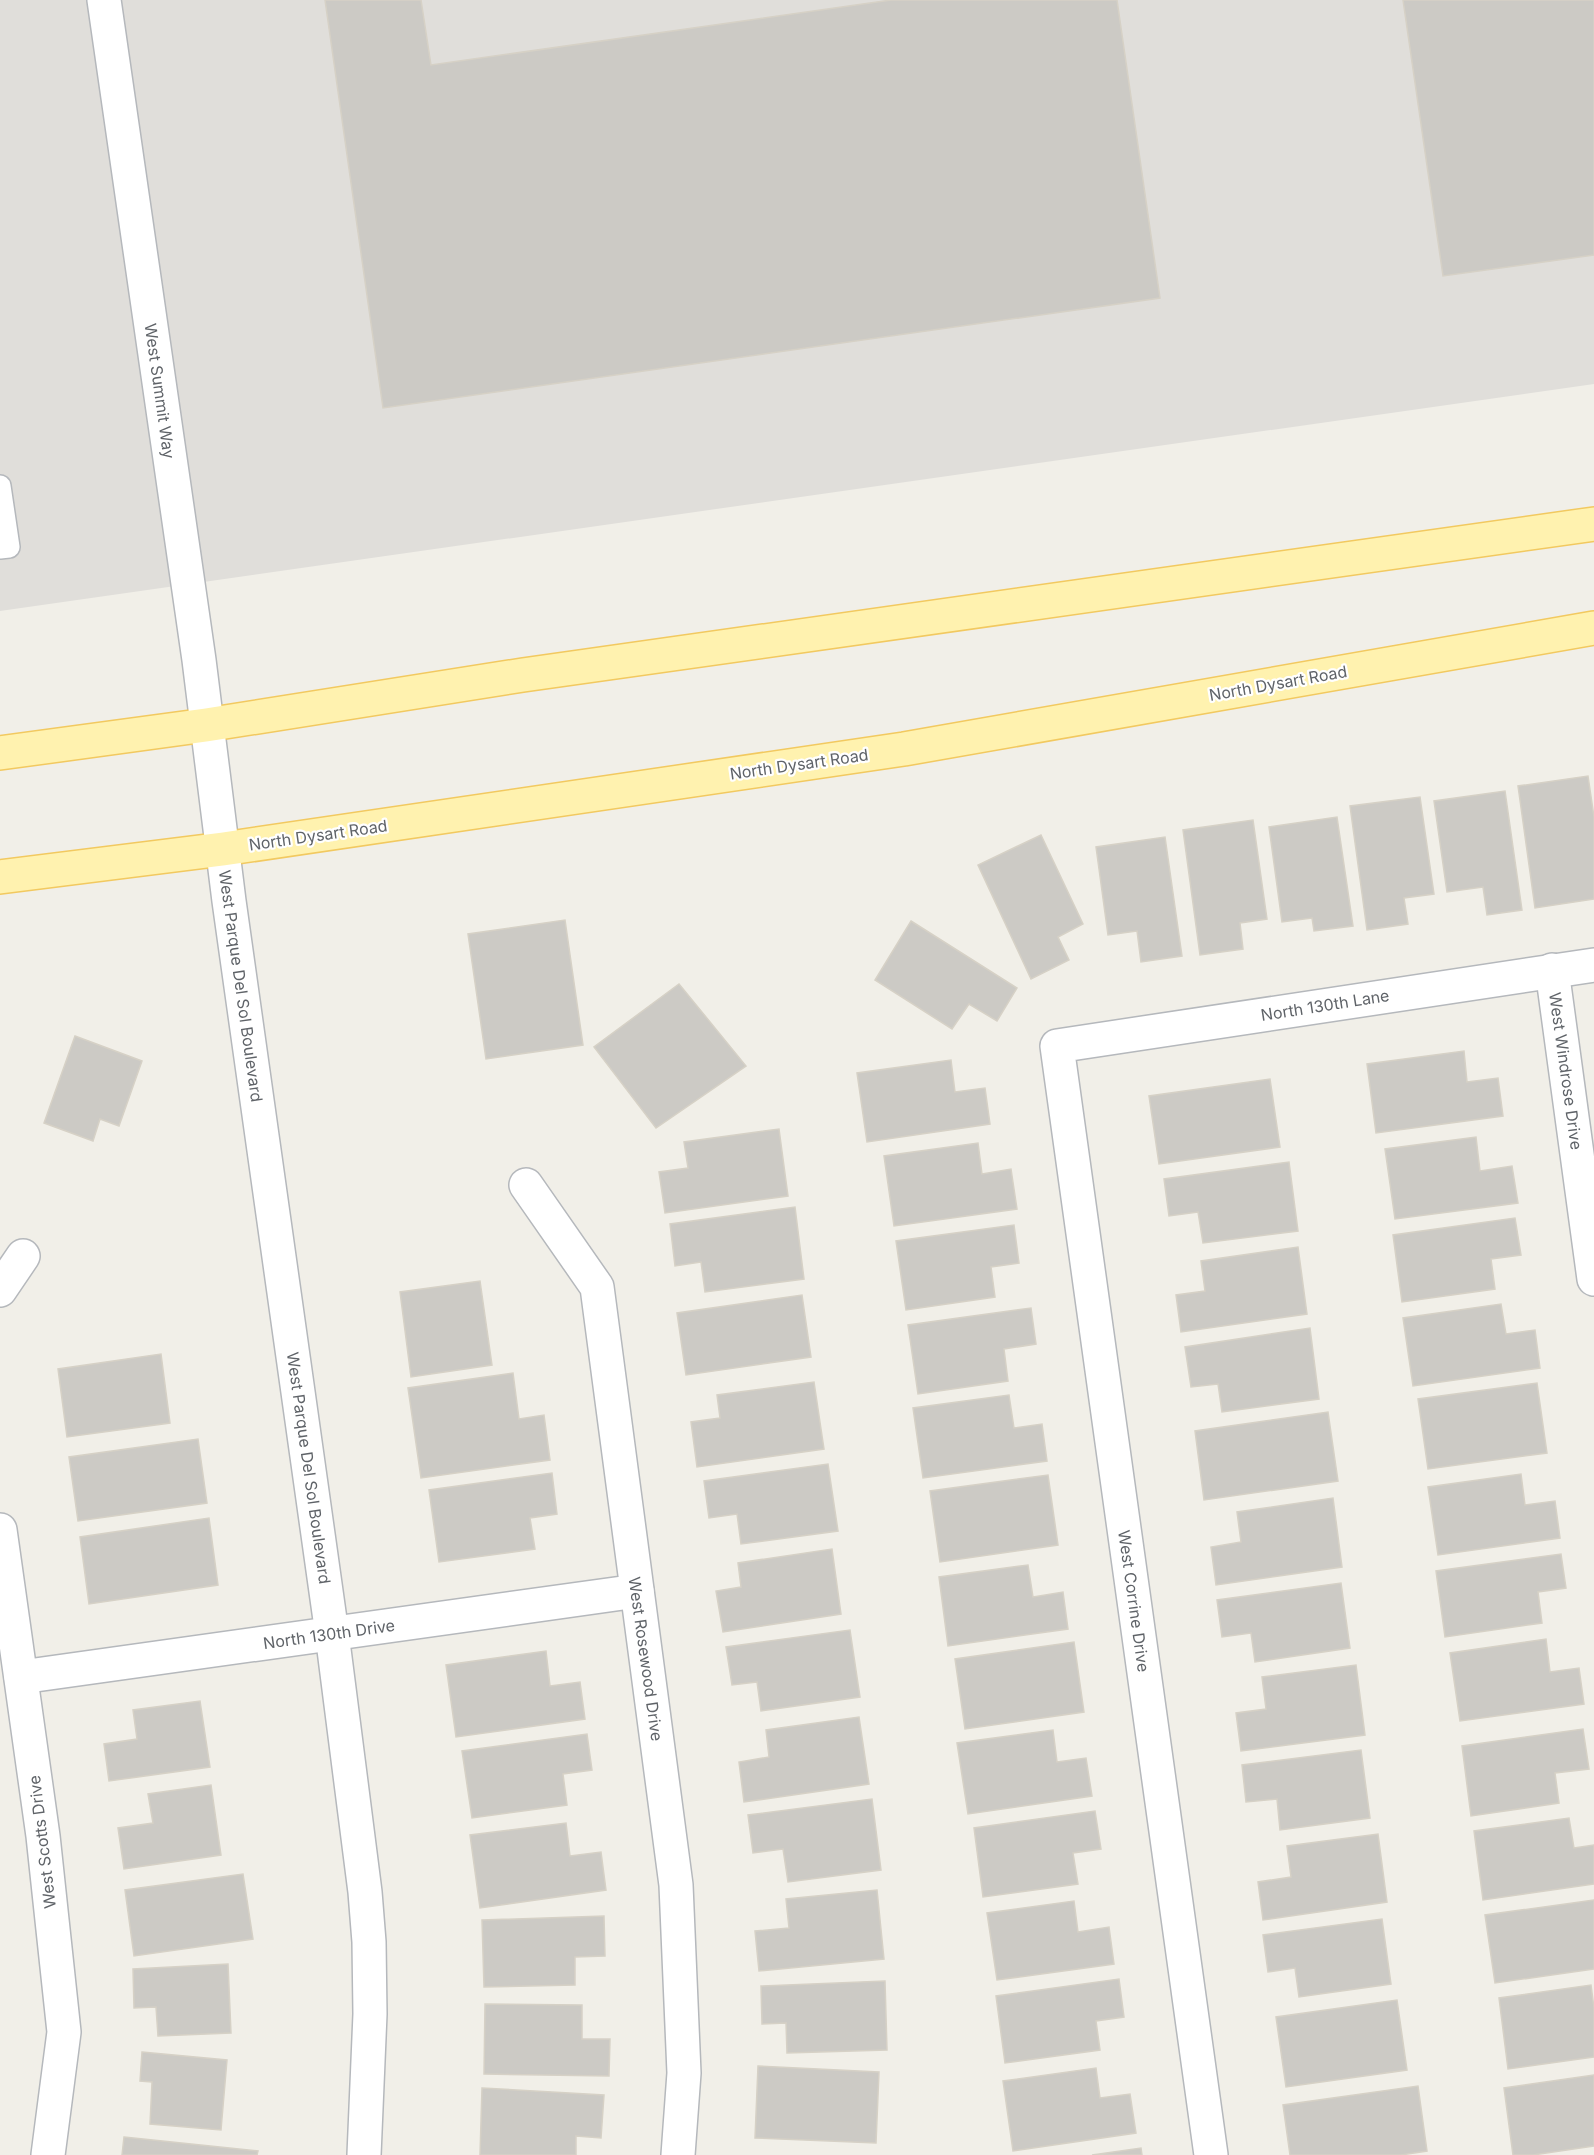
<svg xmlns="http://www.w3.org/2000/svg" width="1594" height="2155" viewBox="0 0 1594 2155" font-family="Inter,sans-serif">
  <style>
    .industrial { fill: #e0deda }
    .building { fill: #cccac5; stroke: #d6d1c6; stroke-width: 1.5 }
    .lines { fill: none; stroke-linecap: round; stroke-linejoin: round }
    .lane-casing { stroke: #b5b8bc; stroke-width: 24 }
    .street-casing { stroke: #b5b8bc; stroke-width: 36 }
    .primary-casing { stroke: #f2c960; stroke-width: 36 }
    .lane { stroke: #fff; stroke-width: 21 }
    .street { stroke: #fff; stroke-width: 33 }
    .primary { stroke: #fff2af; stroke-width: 33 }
    .labels { text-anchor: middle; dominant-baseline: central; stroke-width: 4.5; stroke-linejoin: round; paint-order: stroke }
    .street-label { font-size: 16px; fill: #5f6368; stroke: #fff }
  </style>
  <rect width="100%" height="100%" fill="#f1efe8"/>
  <!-- industrial -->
  <path class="industrial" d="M0 0H1594V384L0 611Z"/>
  <!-- building -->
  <g class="building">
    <path d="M325 0H421L431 65 891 0H1117L1160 298 383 408Z"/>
    <path d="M1403 0H1594V255L1443 276Z"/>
    <path d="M1588 776 1594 817V899L1535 908 1518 786Z"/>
    <path d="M1505 791 1522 910 1487 915 1483 887 1447 892 1434 801Z"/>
    <path d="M1420 797 1434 894 1404 898 1408 924 1367 930 1350 806Z"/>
    <path d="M1337 817 1353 926 1314 931 1312 918 1282 922 1269 827Z"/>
    <path d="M1253 820 1267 919 1240 923 1243 949 1200 955 1183 830Z"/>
    <path d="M1041 835 1083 924 1058 937 1069 960 1031 979 978 865Z"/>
    <path d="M1165 837 1182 956 1141 962 1137 931 1108 935 1096 847Z"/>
    <path d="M565 920 583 1045 486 1059 468 934Z"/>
    <path d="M911 921 1017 988 997 1021 969 1004 952 1029 875 980Z"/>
    <path d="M679 984 746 1066 656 1128 594 1047Z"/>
    <path d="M75 1036 142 1061 119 1126 100 1119 93 1141 44 1123Z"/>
    <path d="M1464 1051 1467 1082 1498 1078 1503 1116 1376 1133 1367 1064Z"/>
    <path d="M951 1060 955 1092 985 1088 990 1124 867 1142 857 1073Z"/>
    <path d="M1270 1079 1280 1147 1159 1164 1149 1096Z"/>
    <path d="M779 1129 788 1196 665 1213 659 1172 688 1168 684 1142Z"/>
    <path d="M1476 1137 1480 1171 1512 1166 1518 1203 1395 1219 1385 1149Z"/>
    <path d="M978 1143 982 1174 1011 1169 1017 1209 894 1226 884 1156Z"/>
    <path d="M1289 1162 1298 1231 1203 1243 1198 1212 1169 1216 1164 1179Z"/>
    <path d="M795 1207 804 1279 705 1292 701 1262 675 1266 670 1224Z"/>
    <path d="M1515 1218 1521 1255 1491 1259 1495 1289 1402 1302 1393 1235Z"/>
    <path d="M1014 1225 1019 1263 991 1267 995 1297 906 1310 896 1241Z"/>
    <path d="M1298 1247 1307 1314 1181 1332 1176 1295 1205 1291 1201 1261Z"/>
    <path d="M480 1281 492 1365 411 1377 400 1292Z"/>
    <path d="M802 1295 811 1357 686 1375 677 1313Z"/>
    <path d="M1501 1304 1506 1334 1535 1330 1540 1368 1413 1386 1403 1318Z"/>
    <path d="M1031 1308 1036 1344 1004 1349 1008 1381 918 1394 908 1325Z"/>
    <path d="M1310 1328 1319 1399 1222 1412 1218 1384 1191 1387 1185 1347Z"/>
    <path d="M161 1354 170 1423 67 1437 58 1369Z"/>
    <path d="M513 1373 519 1419 544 1415 550 1460 421 1478 408 1388Z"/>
    <path d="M814 1382 824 1449 697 1467 691 1422 720 1418 717 1395Z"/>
    <path d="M1537 1383 1547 1453 1428 1469 1418 1399Z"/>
    <path d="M1009 1395 1014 1428 1042 1424 1047 1461 923 1478 913 1408Z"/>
    <path d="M1328 1412 1338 1481 1204 1500 1195 1431Z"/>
    <path d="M198 1439 207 1503 78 1521 69 1457Z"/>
    <path d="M828 1464 838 1531 741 1544 737 1514 709 1518 704 1481Z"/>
    <path d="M552 1473 557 1514 530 1518 535 1549 439 1562 429 1490Z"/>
    <path d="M1521 1474 1525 1505 1555 1501 1560 1538 1438 1555 1428 1487Z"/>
    <path d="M1048 1475 1058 1545 940 1562 930 1491Z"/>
    <path d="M1333 1498 1342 1567 1216 1585 1211 1547 1241 1542 1237 1512Z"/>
    <path d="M209 1518 218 1585 89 1604 80 1537Z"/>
    <path d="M832 1549 841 1614 723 1632 716 1591 741 1587 738 1563Z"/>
    <path d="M1561 1554 1566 1588 1538 1592 1542 1623 1445 1637 1436 1571Z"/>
    <path d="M1028 1565 1033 1597 1063 1592 1068 1629 948 1646 939 1577Z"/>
    <path d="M1341 1583 1350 1648 1255 1662 1251 1633 1222 1637 1217 1600Z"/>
    <path d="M850 1630 860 1697 761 1711 757 1682 732 1685 726 1647Z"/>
    <path d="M1546 1639 1550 1672 1579 1668 1584 1704 1460 1721 1450 1653Z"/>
    <path d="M1074 1642 1084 1712 965 1729 955 1659Z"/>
    <path d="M546 1651 550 1686 580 1682 585 1719 456 1737 446 1665Z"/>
    <path d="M1356 1665 1365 1735 1241 1751 1236 1713 1266 1709 1262 1677Z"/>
    <path d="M200 1701 210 1767 109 1781 104 1744 137 1739 133 1710Z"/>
    <path d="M859 1717 869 1784 744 1802 739 1762 769 1757 766 1730Z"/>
    <path d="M1583 1729 1589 1769 1555 1773 1559 1803 1471 1816 1462 1746Z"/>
    <path d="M1053 1730 1057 1762 1086 1758 1092 1796 968 1814 957 1743Z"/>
    <path d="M587 1734 592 1770 563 1774 567 1805 472 1818 462 1751Z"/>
    <path d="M1361 1750 1370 1818 1280 1830 1277 1799 1246 1802 1242 1765Z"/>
    <path d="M211 1785 221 1855 124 1869 118 1828 153 1823 148 1794Z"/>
    <path d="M872 1799 881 1870 788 1882 783 1849 753 1853 748 1815Z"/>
    <path d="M1095 1811 1101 1849 1073 1853 1078 1884 983 1897 974 1828Z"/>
    <path d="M1569 1818 1574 1848 1594 1845V1884L1483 1900 1474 1831Z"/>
    <path d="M566 1823 570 1856 601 1852 606 1890 480 1908 470 1835Z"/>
    <path d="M1378 1834 1387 1902 1263 1920 1258 1882 1291 1877 1287 1846Z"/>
    <path d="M243 1874 253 1939 134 1956 125 1890Z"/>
    <path d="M877 1890 884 1959 759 1971 755 1931 789 1928 786 1899Z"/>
    <path d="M1594 1900V1969L1495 1983 1485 1915Z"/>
    <path d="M1074 1901 1078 1932 1109 1927 1114 1964 997 1980 987 1913Z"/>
    <path d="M604 1916 605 1956 575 1957V1985L484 1987 482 1920Z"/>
    <path d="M1382 1919 1391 1984 1299 1997 1295 1968 1268 1972 1263 1935Z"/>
    <path d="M228 1964 231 2033 158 2036 156 2007 134 2008 133 1969Z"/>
    <path d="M1119 1979 1124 2017 1096 2021 1100 2050 1005 2063 996 1996Z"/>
    <path d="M885 1981 887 2050 787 2053 786 2023 762 2024 761 1986Z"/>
    <path d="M1591 1985 1594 2008V2057L1508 2069 1499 1998Z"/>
    <path d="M1397 2000 1407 2070 1286 2087 1276 2017Z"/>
    <path d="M485 2004 582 2005V2039H610L609 2076 484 2074Z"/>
    <path d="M142 2052 227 2060 221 2130 150 2124 152 2082 140 2081Z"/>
    <path d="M758 2066 879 2072 876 2143 755 2138Z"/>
    <path d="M1096 2068 1100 2098 1130 2094 1136 2133 1013 2151 1003 2081Z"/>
    <path d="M1594 2075V2146L1533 2155H1513L1504 2088Z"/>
    <path d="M1418 2086 1427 2151 1401 2155H1290L1283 2105Z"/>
    <path d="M482 2088 604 2095 601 2138 576 2136V2155H480Z"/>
    <path d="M124 2137 258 2151 257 2155H122Z"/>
    <path d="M1141 2148 1142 2155H1092Z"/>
  </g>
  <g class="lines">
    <!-- lane casing -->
    <g class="lane-casing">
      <path id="lane" d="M0 486 9 547 0 548"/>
    </g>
    <!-- street casing -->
    <g class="street-casing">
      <g id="street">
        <path d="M104 0 199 660 229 901 332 1634 365 1892 369 1942 370 2014 364 2155"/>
        <path d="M1552 970 1594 1279"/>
        <path d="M526 1185 597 1287 676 1885 684 2073 678 2155"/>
        <path d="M0 1290 23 1256"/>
        <path d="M0 1530 43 1836 64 2032 48 2155"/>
        <path d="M21 1677 637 1591"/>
        <path d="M1211 2155 1057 1046 1594 965"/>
      </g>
    </g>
    <!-- primary casing -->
    <g class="primary-casing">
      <g id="primary">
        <path d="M0 753 206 725 523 675 1594 524"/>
        <path d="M0 877 223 849 904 749 1594 628"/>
      </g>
    </g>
    <!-- lane -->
    <use href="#lane" class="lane"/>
    <!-- street -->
    <use href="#street" class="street"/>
    <!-- primary -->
    <use href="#primary" class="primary"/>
  </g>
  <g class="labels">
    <!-- street labels -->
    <g class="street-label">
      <text transform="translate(160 391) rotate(82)">West Summit Way</text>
      <text transform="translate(1278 683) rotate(-10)">North Dysart Road</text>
      <text transform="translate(799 764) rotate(-8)">North Dysart Road</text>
      <text transform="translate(318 835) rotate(-8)">North Dysart Road</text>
      <text transform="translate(241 986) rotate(82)">West Parque Del Sol Boulevard</text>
      <text transform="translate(1325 1005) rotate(-9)">North 130th Lane</text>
      <text transform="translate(1566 1071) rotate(82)">West Windrose Drive</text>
      <text transform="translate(309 1468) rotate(82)">West Parque Del Sol Boulevard</text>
      <text transform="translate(1134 1601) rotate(82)">West Corrine Drive</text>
      <text transform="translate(329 1634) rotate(-8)">North 130th Drive</text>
      <text transform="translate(646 1659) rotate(82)">West Rosewood Drive</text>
      <text transform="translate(42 1842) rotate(-97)">West Scotts Drive</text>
    </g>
  </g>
</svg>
